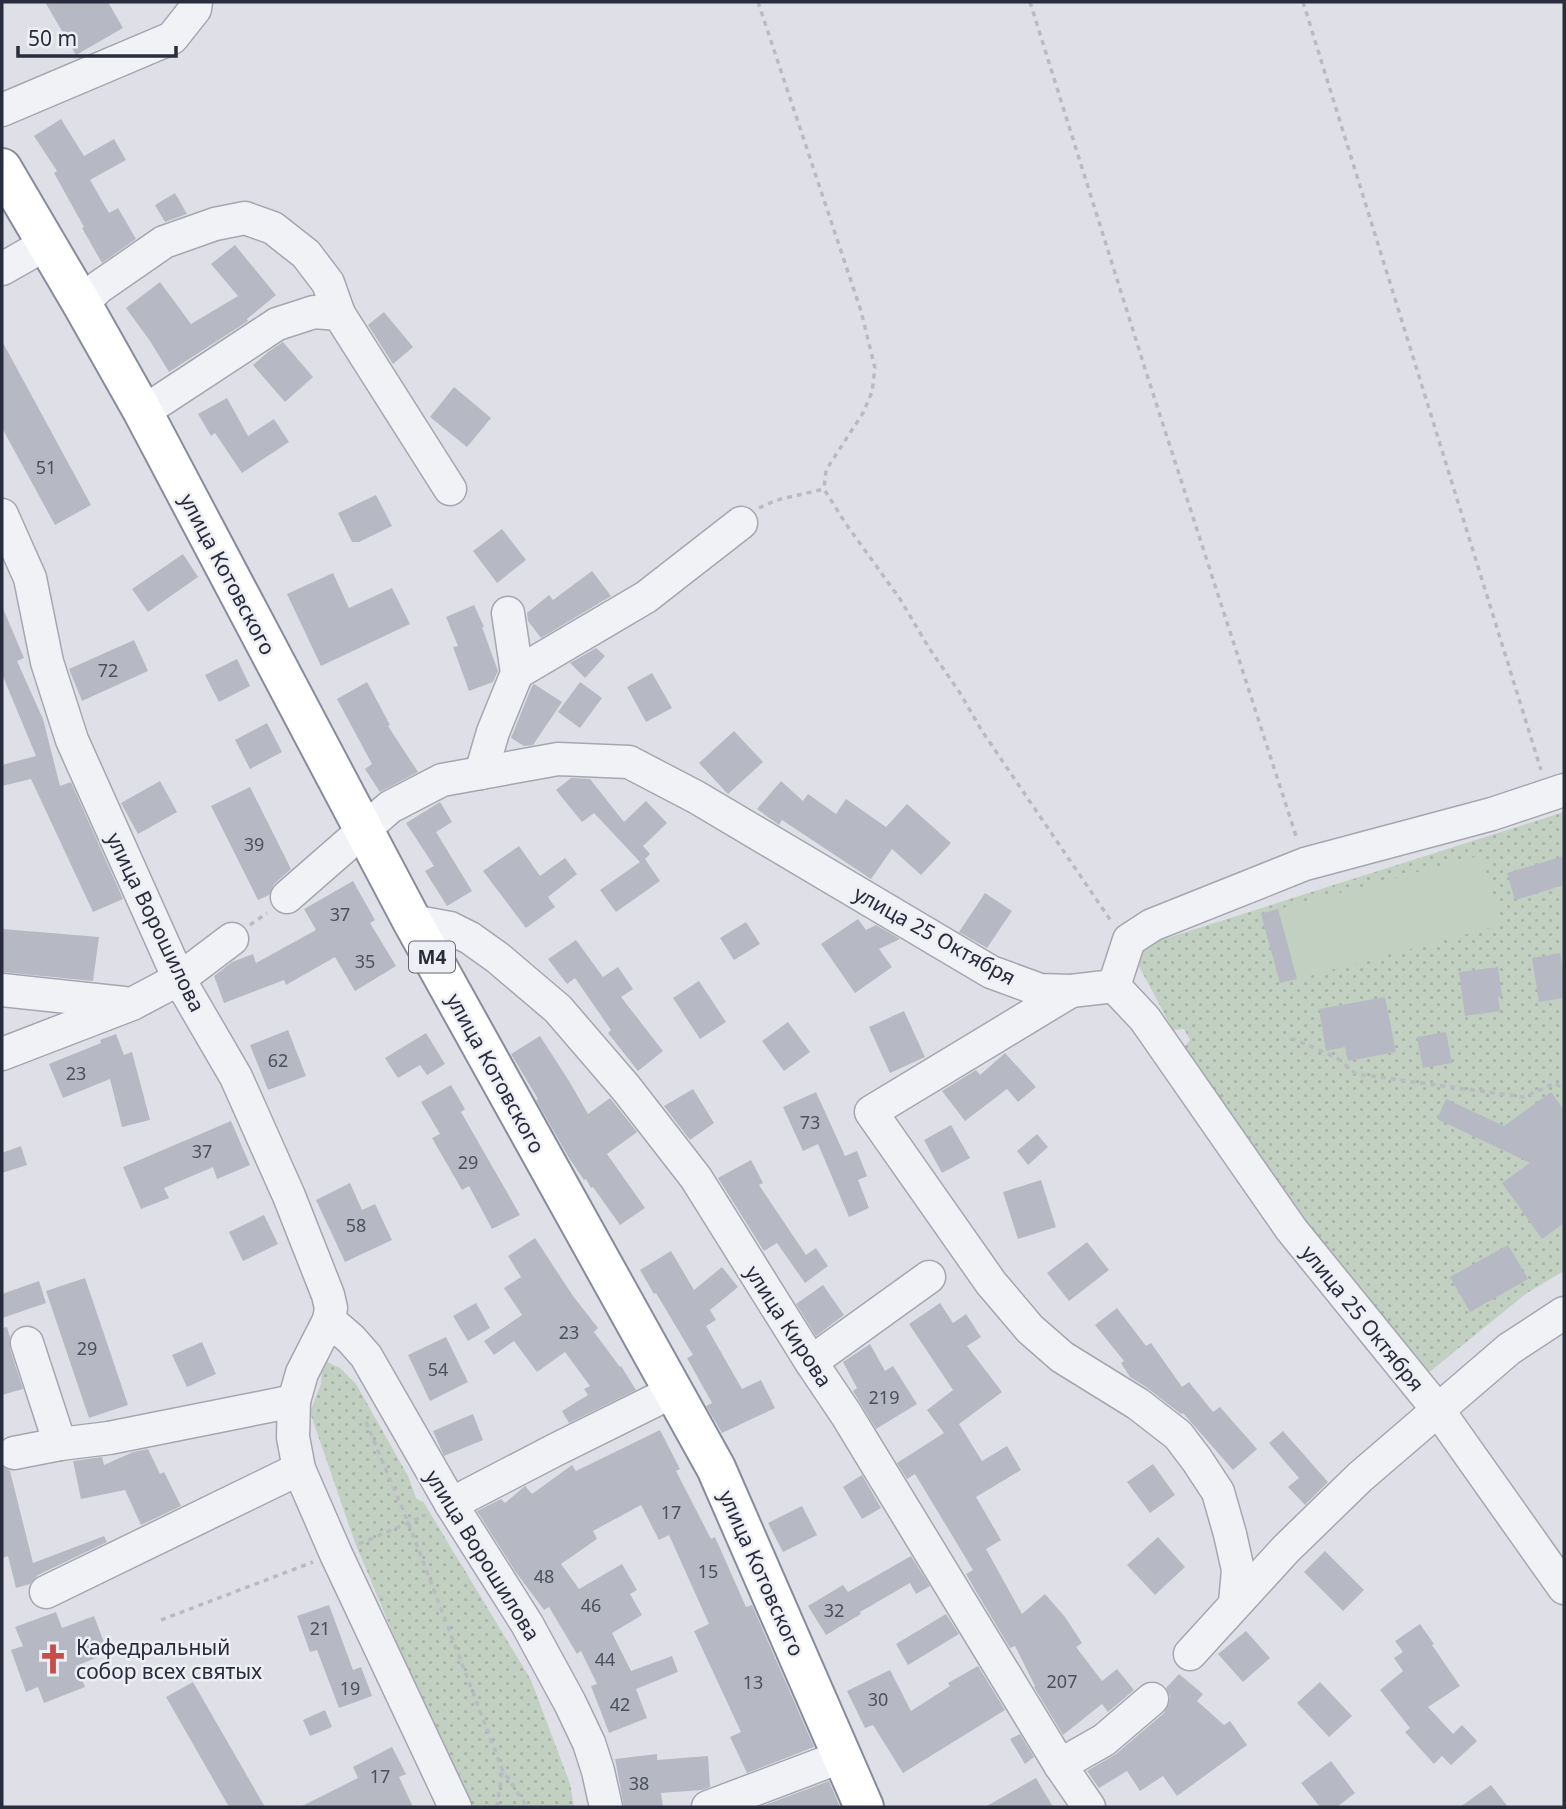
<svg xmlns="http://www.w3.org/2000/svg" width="1566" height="1809" viewBox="0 0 1566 1809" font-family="'Noto Sans',sans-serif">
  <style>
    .park { fill: url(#park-dots) }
    .pitch { fill: #c1d0c0 }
    .building { fill: #b6b9c3 }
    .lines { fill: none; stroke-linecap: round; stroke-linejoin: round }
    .minor-casing { stroke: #a5a6b1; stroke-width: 35 }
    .highway-casing { stroke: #878c9d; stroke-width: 42 }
    .path { stroke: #b9bbc2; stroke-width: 3.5; stroke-dasharray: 5 5; stroke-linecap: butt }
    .minor { stroke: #f1f2f6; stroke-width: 32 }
    .highway { stroke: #fff; stroke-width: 38 }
    .labels { text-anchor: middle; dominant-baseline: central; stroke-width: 5; stroke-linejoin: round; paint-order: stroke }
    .number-label { font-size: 18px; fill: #4c4f5e }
    .shield { fill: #eeeff5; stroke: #646674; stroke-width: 2 }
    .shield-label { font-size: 19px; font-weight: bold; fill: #292c3d }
    .street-label { font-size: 21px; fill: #292c3d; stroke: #eeeff5 }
    .poi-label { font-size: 21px; fill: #292c3d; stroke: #eeeff5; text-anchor: start }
  </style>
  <defs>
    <pattern id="park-dots" width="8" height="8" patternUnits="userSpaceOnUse" patternTransform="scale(1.75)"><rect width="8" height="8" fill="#c1d0c0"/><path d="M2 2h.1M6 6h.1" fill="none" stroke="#a6b3a6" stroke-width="1.8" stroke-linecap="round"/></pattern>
  </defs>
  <rect width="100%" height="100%" fill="#dfe0e7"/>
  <!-- park -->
  <g class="park">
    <path d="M1564 812V1271L1527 1293 1422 1378 1299 1227 1184 1048 1190 1040 1184 1029 1173 1030 1133 955 1142 946Z"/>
    <path d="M323 1360 340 1368 356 1384 408 1476 416 1498 424 1503 531 1680 570 1784 574 1807H470L441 1749 354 1540 310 1412 321 1384Z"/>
  </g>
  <!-- pitch -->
  <path class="pitch" d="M1482 855 1501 925 1297 979 1278 909Z"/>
  <!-- building -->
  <g class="building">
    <path d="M45 2H108L123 28 76 55Z"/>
    <path d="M61 119 84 156 114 139 126 160 90 180 109 213 118 208 136 239 102 263 82 228 84 227 54 173 57 171 34 136Z"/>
    <path d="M175 193 187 214 165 222 155 205Z"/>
    <path d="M235 245 276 295 247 319 248 321 169 372 150 341 126 308 160 282 191 324 238 296 211 264Z"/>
    <path d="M384 312 413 347 393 364 368 325Z"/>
    <path d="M2 341 91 505 55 525 2 428Z"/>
    <path d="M283 342 313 377 285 402 253 365 268 352Z"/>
    <path d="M454 387 491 418 467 447 430 417Z"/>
    <path d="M227 398 248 436 274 419 289 442 242 473 215 433 211 436 198 414Z"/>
    <path d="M376 495 392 526 359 542H352L338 513Z"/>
    <path d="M502 529 526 560 497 583 473 551Z"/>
    <path d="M183 554 198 577 148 612 132 589Z"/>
    <path d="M592 571 611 596 541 638 528 621 527 613 549 595 553 600Z"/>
    <path d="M333 573 349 608 392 588 410 624 321 666 287 594Z"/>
    <path d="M474 605 484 627H482L498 671 493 682 469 691 453 647 458 646 446 617Z"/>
    <path d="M2 606 24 658 17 661 43 719 60 786 71 782 123 899 93 912 31 779 2 786V765L36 756 2 674Z"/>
    <path d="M134 640 148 671 82 701 69 669Z"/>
    <path d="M596 648 605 656 585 678 570 663Z"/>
    <path d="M237 659 250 686 219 702 205 675Z"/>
    <path d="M652 673 672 708 646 722 627 687Z"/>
    <path d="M367 682 390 725 388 726 418 772 380 792 365 769 372 764 337 699Z"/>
    <path d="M580 682 602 698 580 728 558 712Z"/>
    <path d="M534 684 562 702 533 745 524 746 511 738 532 686Z"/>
    <path d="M267 723 282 752 250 769 235 740Z"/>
    <path d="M734 731 763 762 728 794 699 763Z"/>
    <path d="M571 778 590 779 624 822 646 801 667 823 643 846 650 854 645 859 660 881 616 912 600 890 640 862 594 813 582 822 556 790Z"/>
    <path d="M160 781 177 812 138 834 121 803Z"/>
    <path d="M781 781 803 801 808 794 836 814 846 799 886 827 907 804 951 843 921 875 892 849 871 879 782 820 779 825 757 809Z"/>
    <path d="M250 787 291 869 274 884 269 895 258 900 211 806Z"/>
    <path d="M440 802 452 822 436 832 472 891 447 906 425 871 434 866 406 823Z"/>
    <path d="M519 846 540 876 565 858 577 874 548 897 555 907 526 928 483 871Z"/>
    <path d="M1564 856V885L1515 900 1507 873Z"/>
    <path d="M353 881 375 920 370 923 396 966 355 991 335 957 286 985 284 980 224 1003 214 976 232 962 253 954 256 963 316 930 304 909Z"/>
    <path d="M985 893 1012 911 987 948 959 932Z"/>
    <path d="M1278 909 1297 979 1280 983 1261 914Z"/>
    <path d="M858 919 866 930 876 925 900 939 879 949 892 967 855 993 821 944Z"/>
    <path d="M746 922 760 944 734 960 720 938Z"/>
    <path d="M2 929 99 937 93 981 2 972Z"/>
    <path d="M576 940 603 977 618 967 633 989 621 997 663 1051 638 1071 608 1033 611 1030 575 978 567 984 548 959Z"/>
    <path d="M1560 953 1564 977V998L1539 1002 1532 958Z"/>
    <path d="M1498 967 1502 996 1498 997 1500 1011 1465 1016 1459 972Z"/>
    <path d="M699 981 726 1022 700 1039 673 998Z"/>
    <path d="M1385 997 1396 1052 1348 1061 1345 1047 1326 1051 1319 1009Z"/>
    <path d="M904 1011 925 1057 890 1073 869 1027Z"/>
    <path d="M788 1022 810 1052 784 1071 762 1041Z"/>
    <path d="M288 1030 306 1076 268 1090 250 1045Z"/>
    <path d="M1446 1032 1452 1063 1423 1068 1417 1037Z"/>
    <path d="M426 1033 445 1064 427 1075 420 1065 398 1078 385 1058Z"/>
    <path d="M116 1034 124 1055 132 1052 150 1120 122 1127 110 1079 63 1098 49 1064 101 1043 100 1040Z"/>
    <path d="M540 1036 569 1081 588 1114 610 1098 637 1132 607 1154 645 1208 620 1225 593 1187 591 1188 586 1179 584 1180 569 1158 536 1100 538 1099 511 1054Z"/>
    <path d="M1005 1053 1036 1087 1018 1102 1007 1089 965 1121 942 1091 976 1070 980 1075Z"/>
    <path d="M451 1085 465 1109 461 1112 520 1215 492 1229 469 1186 462 1190 432 1138 440 1134 421 1102Z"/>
    <path d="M693 1089 714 1123 690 1140 664 1106Z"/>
    <path d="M816 1092 845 1156 857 1151 867 1176 858 1180 869 1208 849 1217 818 1144 803 1151 783 1107Z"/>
    <path d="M1551 1092 1564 1110V1223L1542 1239 1502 1183 1530 1163 1437 1119 1446 1099 1504 1126Z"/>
    <path d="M231 1121 250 1165 217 1179 213 1167 164 1188 169 1198 141 1209 123 1167Z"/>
    <path d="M951 1125 970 1158 942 1173 924 1140Z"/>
    <path d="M1037 1134 1048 1147 1028 1165 1017 1151Z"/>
    <path d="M21 1146 27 1165 2 1173V1153Z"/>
    <path d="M751 1160 763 1183 759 1185 806 1255 816 1248 828 1266 805 1283 777 1243 764 1251 718 1178Z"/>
    <path d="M1041 1180 1056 1227 1018 1239 1003 1192Z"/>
    <path d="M350 1183 362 1210 375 1204 392 1240 345 1262 316 1200Z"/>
    <path d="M264 1215 278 1244 243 1261 229 1232Z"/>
    <path d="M535 1238 573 1296 598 1328 594 1332 620 1367 621 1366 636 1390 569 1423 562 1411 588 1395 584 1389 590 1386 565 1352 537 1372 514 1341 494 1355 484 1341 522 1315 504 1288 521 1277 508 1256Z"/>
    <path d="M1087 1242 1109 1270 1069 1301 1047 1273Z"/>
    <path d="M1508 1245 1528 1279 1470 1312 1450 1277Z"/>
    <path d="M671 1251 694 1290 722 1267 738 1287 710 1310 716 1320 706 1326 742 1389 761 1380 775 1408 722 1433 706 1406 712 1403 687 1358 693 1355 656 1293 654 1294 640 1270Z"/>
    <path d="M85 1278 128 1405 89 1418 46 1291Z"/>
    <path d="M39 1281 46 1303 2 1318V1294Z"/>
    <path d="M823 1285 844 1315 816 1336 796 1304Z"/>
    <path d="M476 1303 490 1328 468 1341 453 1316Z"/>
    <path d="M940 1303 953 1323 966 1314 981 1337 967 1346 1002 1392 959 1424 982 1461 1007 1446 1021 1470 976 1497 1001 1540 986 1549 1022 1614 1045 1594 1065 1617 1082 1643 1076 1647 1102 1681 1117 1669 1134 1690 1108 1712 1102 1704 1063 1735 1034 1687 1035 1686 1015 1646 1010 1648 974 1588 966 1574 973 1570 915 1474 907 1479 897 1463 944 1433 927 1410 953 1390 909 1324Z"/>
    <path d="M1117 1308 1146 1346 1151 1343 1182 1387 1189 1382 1213 1412 1220 1407 1257 1449 1233 1470 1183 1413 1181 1414 1146 1387 1130 1377 1121 1363 1124 1361 1095 1325Z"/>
    <path d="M7 1327 10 1337V1349L23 1389 2 1395V1328Z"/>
    <path d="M446 1337 468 1382 430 1401 408 1355Z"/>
    <path d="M202 1342 216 1374 187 1387 172 1355Z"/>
    <path d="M870 1344 885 1371 893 1366 917 1404 876 1429 853 1391 857 1388 843 1362Z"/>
    <path d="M473 1414 483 1440 444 1456 433 1431Z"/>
    <path d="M660 1430 680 1469 676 1471 711 1539 715 1537 746 1607 752 1605 814 1747 747 1773 730 1737 741 1732 694 1631 709 1624 669 1535 659 1540 641 1505 593 1531 597 1539 561 1564 579 1589 622 1564 637 1590 630 1594 642 1615 612 1633 631 1671 672 1656 678 1672 636 1689 647 1718 609 1733 591 1686 597 1684 581 1651 577 1654 549 1607 544 1610 515 1571 477 1511 501 1499 505 1503 525 1486 532 1494 572 1465 576 1471Z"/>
    <path d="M1283 1431 1328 1482 1305 1505 1288 1487 1299 1478 1269 1443Z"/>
    <path d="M148 1449 160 1474 164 1472 181 1506 141 1525 125 1490 81 1499 73 1461 102 1457 104 1465 133 1452Z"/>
    <path d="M1153 1464 1175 1495 1150 1513 1127 1482Z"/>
    <path d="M2 1466 10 1471 33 1563 104 1536 107 1542 38 1575 30 1584 16 1588 8 1556 2 1558Z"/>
    <path d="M862 1475 881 1508 862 1519 843 1487Z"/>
    <path d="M802 1506 817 1535 783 1552 768 1523Z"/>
    <path d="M1158 1537 1185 1567 1155 1595 1127 1565Z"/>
    <path d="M1325 1551 1364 1590 1343 1611 1304 1572Z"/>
    <path d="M911 1556 930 1586 916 1594 910 1583 860 1612 861 1614 826 1635 808 1606 843 1585 848 1592Z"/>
    <path d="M329 1605 353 1670 361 1667 372 1696 339 1708 317 1650 310 1652 297 1616Z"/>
    <path d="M56 1612 62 1628 94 1616 108 1653 76 1666 85 1687 44 1703 38 1687 26 1692 11 1650 23 1646 15 1627Z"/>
    <path d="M946 1614 959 1634 908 1665 896 1644Z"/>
    <path d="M1420 1624 1434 1644 1432 1645 1460 1686 1428 1707 1453 1734 1462 1725 1477 1741 1451 1765 1442 1756 1434 1764 1405 1732 1410 1728 1380 1690 1403 1671 1394 1658 1403 1652 1395 1641Z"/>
    <path d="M1246 1631 1270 1658 1243 1682 1218 1654Z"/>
    <path d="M978 1666 1005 1710 903 1773 873 1725 865 1728 847 1691 890 1670 911 1711 950 1686 948 1683Z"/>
    <path d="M1179 1674 1203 1694 1197 1701 1224 1725 1230 1721 1247 1745 1177 1796 1163 1776 1140 1791 1127 1771 1099 1788 1087 1771 1116 1754 1164 1713 1169 1704 1170 1696 1166 1688Z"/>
    <path d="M193 1682 265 1807H229L166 1697Z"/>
    <path d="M1320 1682 1352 1716 1329 1737 1297 1703Z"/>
    <path d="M325 1710 332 1727 310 1736 303 1720Z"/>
    <path d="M1020 1734 1034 1757 1025 1764 1010 1739Z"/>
    <path d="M392 1747 406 1774 399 1777 413 1807H300L358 1778 353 1767Z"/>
    <path d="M657 1754V1760L708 1756 710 1787 702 1790 661 1793 663 1807H624L615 1759Z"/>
    <path d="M1331 1761 1355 1793 1337 1807H1320L1301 1783Z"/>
    <path d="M1036 1778 1053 1807H985Z"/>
    <path d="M829 1781 840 1807H759Z"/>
    <path d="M1491 1785 1508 1807H1460Z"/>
  </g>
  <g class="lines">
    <!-- minor casing -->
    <g class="minor-casing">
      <g id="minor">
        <path d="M2 110 172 38 195 9 196 2"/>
        <path d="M2 269 46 244"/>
        <path d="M82 304 99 287 164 242 215 224 245 218 273 228 306 254 328 283 339 314 450 489"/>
        <path d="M143 412 277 324 314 312 339 314"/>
        <path d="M2 515 30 578 47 662 72 740 179 979 236 1077 289 1196 328 1295 331 1308 329 1320 302 1373 294 1401 293 1437 299 1469 336 1554 455 1807"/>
        <path d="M517 673 646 597 741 523"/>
        <path d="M481 773 493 732 517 673 508 613"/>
        <path d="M287 897 390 807 442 780 558 759 629 762 696 797 991 972 1040 990 1071 991 1114 986"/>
        <path d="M412 921 450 928 470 938 498 958 558 1009 626 1088 696 1178 811 1362 846 1414 1060 1765 1089 1807"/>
        <path d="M1114 986 1145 1019 1291 1229 1438 1410 1564 1588"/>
        <path d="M1114 986 1129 940 1152 925 1305 864 1492 814 1564 790"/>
        <path d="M2 990 124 1003"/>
        <path d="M1071 991 871 1112 991 1283 1030 1329 1062 1357 1138 1404 1178 1435 1197 1460 1218 1492 1230 1534 1238 1570 1235 1603"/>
        <path d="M2 1054 132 1004 179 979 232 939"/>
        <path d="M329 1320 351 1339 366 1356 451 1504 527 1624 570 1703 589 1743 598 1771 606 1807"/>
        <path d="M27 1343 60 1444"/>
        <path d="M811 1362 929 1277"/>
        <path d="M14 1453 60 1444 109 1438 294 1401"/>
        <path d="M451 1504 555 1450 672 1392"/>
        <path d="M46 1592 299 1469"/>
        <path d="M1190 1654 1286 1549 1360 1477 1509 1349 1564 1313"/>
        <path d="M1060 1765 1104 1740 1152 1699"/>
        <path d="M708 1807 843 1756"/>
      </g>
    </g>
    <!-- highway casing -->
    <g class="highway-casing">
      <path id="highway" d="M2 168 82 304 143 412 412 921 716 1468 864 1807"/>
    </g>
    <!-- path -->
    <g class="path">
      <path d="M758 2 861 311 875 368 872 392 863 413 826 470 824 489"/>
      <path d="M1030 2 1148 378 1297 839"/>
      <path d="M1303 2 1541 770"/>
      <path d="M759 508 777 500 824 489 846 524 900 599 929 648 960 693 982 731 1111 921"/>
      <path d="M250 925 267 913"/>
      <path d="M1291 1038 1337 1058 1356 1074 1524 1097 1555 1083 1564 1090"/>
      <path d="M366 1422 408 1522 502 1769 527 1807"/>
      <path d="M359 1544 426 1515"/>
      <path d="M161 1620 313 1562"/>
      <path d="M497 1807 502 1771"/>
    </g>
    <!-- minor -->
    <use href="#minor" class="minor"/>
    <!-- highway -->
    <use href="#highway" class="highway"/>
  </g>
  <!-- icons -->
  <defs>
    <g id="church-bare" transform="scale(2.415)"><path d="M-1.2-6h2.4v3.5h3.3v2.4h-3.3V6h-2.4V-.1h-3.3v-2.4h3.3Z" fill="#c54e4b" stroke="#eeeff5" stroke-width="2.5" paint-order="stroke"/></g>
  </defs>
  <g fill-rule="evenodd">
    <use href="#church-bare" x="53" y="1659"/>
  </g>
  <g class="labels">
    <!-- number labels -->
    <g class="number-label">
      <text x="46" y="467">51</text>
      <text x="108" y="670">72</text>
      <text x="254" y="844">39</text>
      <text x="340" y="914">37</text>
      <text x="365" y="961">35</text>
      <text x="278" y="1060">62</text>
      <text x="76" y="1073">23</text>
      <text x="810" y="1122">73</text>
      <text x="202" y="1151">37</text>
      <text x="468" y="1162">29</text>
      <text x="356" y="1225">58</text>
      <text x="569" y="1332">23</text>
      <text x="87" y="1348">29</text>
      <text x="438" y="1369">54</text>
      <text x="884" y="1397">219</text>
      <text x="671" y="1512">17</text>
      <text x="708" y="1571">15</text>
      <text x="544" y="1576">48</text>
      <text x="591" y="1605">46</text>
      <text x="834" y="1610">32</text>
      <text x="320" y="1628">21</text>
      <text x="605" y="1659">44</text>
      <text x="1062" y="1681">207</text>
      <text x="753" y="1682">13</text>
      <text x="350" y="1688">19</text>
      <text x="878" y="1699">30</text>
      <text x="620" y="1704">42</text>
      <text x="380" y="1776">17</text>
      <text x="639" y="1783">38</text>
    </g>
    <!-- shield labels -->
    <rect class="shield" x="409" y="941.5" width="46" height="31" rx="5"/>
    <g class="shield-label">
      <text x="432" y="957">M4</text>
    </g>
    <!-- street labels -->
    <g class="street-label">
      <text transform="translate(228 574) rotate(62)">улица Котовского</text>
      <text transform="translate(156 922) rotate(64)">улица Ворошилова</text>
      <text transform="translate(935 935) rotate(29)">улица 25 Октября</text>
      <text transform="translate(496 1073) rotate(61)">улица Котовского</text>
      <text transform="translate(1363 1318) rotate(51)">улица 25 Октября</text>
      <text transform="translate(789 1326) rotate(57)">улица Кирова</text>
      <text transform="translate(483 1555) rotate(58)">улица Ворошилова</text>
      <text transform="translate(762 1573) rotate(66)">улица Котовского</text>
    </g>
    <!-- poi labels -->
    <g class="poi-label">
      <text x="76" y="1647">Кафедральный<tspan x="76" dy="24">собор всех святых</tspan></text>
    </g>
  </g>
  <!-- border -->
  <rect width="1566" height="1809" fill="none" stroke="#292c3d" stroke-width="7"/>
  <!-- scale -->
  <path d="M18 46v10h158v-10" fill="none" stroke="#292c3d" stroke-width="3.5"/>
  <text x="28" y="46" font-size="21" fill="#292c3d" stroke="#eeeff5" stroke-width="5" paint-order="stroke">50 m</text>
</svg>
